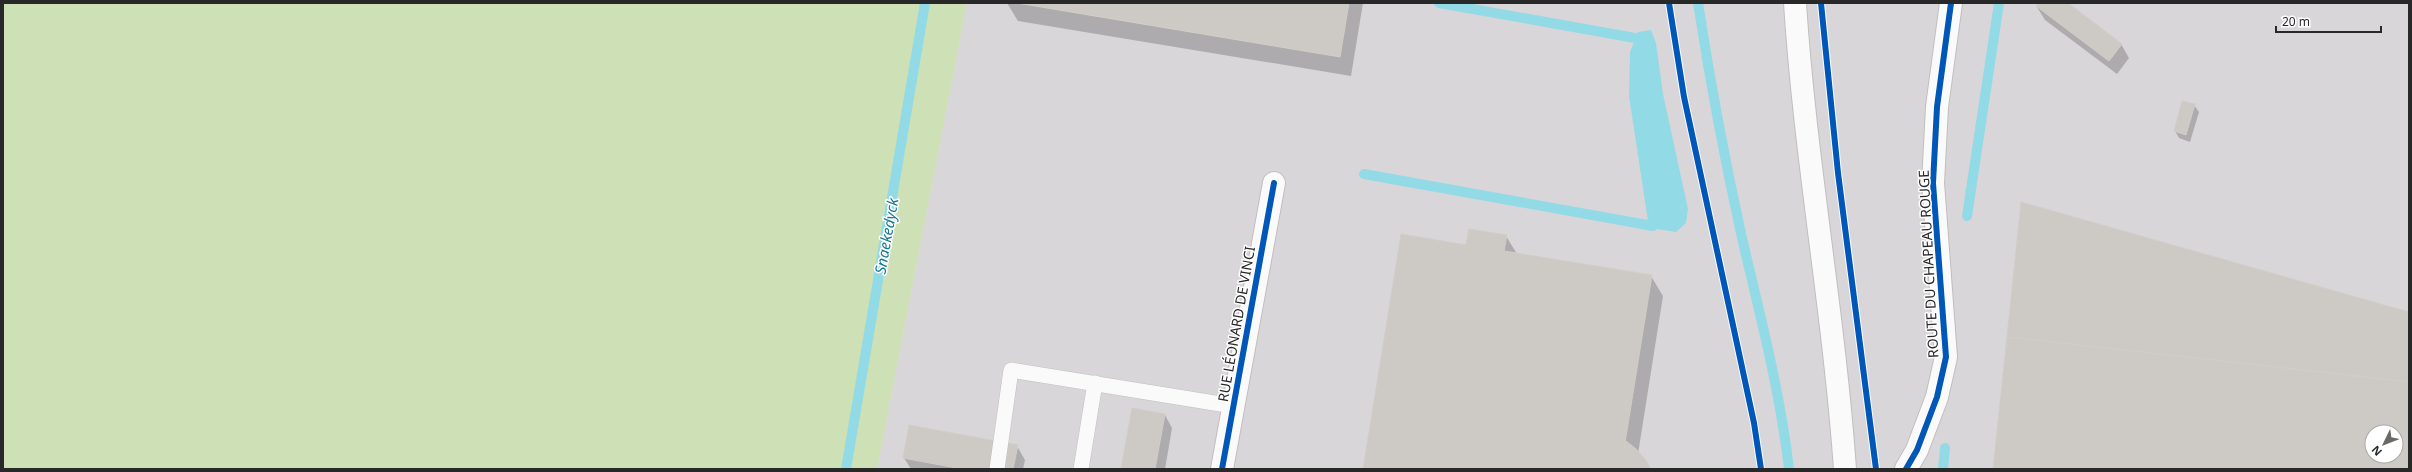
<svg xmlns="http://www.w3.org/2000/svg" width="2412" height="472" viewBox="0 0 2412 472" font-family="'Noto Sans',sans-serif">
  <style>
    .industrial { fill: #d9d6d9; fill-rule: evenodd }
    .green { fill: #cde0b6 }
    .water { fill: #92dbe6 }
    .shadow { fill: #0003 }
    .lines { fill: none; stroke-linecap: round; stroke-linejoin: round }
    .stream { stroke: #92dbe6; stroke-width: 10 }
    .building { fill: #cdcac6; stroke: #d1cdc9; fill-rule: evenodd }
    .lane-casing { stroke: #c0bebe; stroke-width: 16 }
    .street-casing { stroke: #c0bebe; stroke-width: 24 }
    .secondary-casing { stroke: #c0bebe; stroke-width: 24 }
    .lane { stroke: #fbfafa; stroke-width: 15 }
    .street { stroke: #fbfafa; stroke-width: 22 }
    .secondary { stroke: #fbfafa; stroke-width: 22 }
    .cycleway-casing { stroke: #fff; stroke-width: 8 }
    .cycleway { stroke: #0057b8; stroke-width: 6 }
    .labels { text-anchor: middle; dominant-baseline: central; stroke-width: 3; stroke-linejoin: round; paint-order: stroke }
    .street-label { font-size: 14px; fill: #282828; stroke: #fff }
    .water-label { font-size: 15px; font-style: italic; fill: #117792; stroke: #fff }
  </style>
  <rect width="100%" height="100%" fill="#e6e1dd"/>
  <!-- industrial -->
  <path class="industrial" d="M967 3H2409V469H877ZM2372 432H2396V456H2372Z"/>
  <!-- green -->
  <path class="green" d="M3 3H967L877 469H3Z"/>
  <!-- water -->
  <path class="water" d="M1651 30 1656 43 1663 94 1688 209 1686 223 1676 232 1657 229 1648 221 1629 96 1630 52 1638 32Z"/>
  <!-- shadow -->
  <g class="shadow">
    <path d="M1007 3H1363L1351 76 1018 21Z"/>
    <path d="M2040 3H2066L2121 44 2129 58 2117 74 2045 20 2037 7Z"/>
    <path d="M2194 105 2199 112 2190 142 2179 138 2175 131Z"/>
    <path d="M1506 236 1517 254 1651 276 1663 296 1638 454 1650 469H1364L1467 246Z"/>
    <path d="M1165 415 1172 428 1165 469H1122Z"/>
    <path d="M1017 446 1025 460 1023 469H911L904 458Z"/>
  </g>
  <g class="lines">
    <!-- stream -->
    <g class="stream">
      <path d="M1439 3 1635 38"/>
      <path d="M1698 3C1710 81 1725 161 1742 238 1760 315 1780 391 1789 469"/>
      <path d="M1364 174 1653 226"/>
      <path d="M1967 216 1999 3"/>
      <path d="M846 469 925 3"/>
      <path d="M1943 469 1945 448"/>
    </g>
  </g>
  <!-- building -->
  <g class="building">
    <path d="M1017 3H1349L1340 57Z"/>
    <path d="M2039 3H2068L2122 44 2109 61 2036 6Z"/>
    <path d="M2182 101 2195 104 2186 135 2174 131Z"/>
    <path d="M2021 202 2409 312V382L2007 337Z"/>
    <path d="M1469 229 1507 235 1504 251 1652 275 1624 449 1641 469H1363L1401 234 1466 245Z"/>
    <path d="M2007 337 2409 382V469H1993ZM2372 432H2396V456H2372Z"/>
    <path d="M1132 408 1165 414 1155 469H1121Z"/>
    <path d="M909 425 1018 445 1013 469H962L903 458Z"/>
    <path d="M1626 441 1636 449 1646 460 1650 469H1641L1624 449Z"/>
  </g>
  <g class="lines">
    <!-- lane casing -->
    <g class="lane-casing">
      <g id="lane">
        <path d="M997 469 1011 370 1233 406"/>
        <path d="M1081 469 1095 383"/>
      </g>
    </g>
    <!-- street casing -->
    <g class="street-casing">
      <g id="street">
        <path d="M1222 469 1274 183"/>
        <path d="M1906 469 1917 450 1937 397 1946 357 1933 183 1937 107 1951 3"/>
      </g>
    </g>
    <!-- secondary casing -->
    <g class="secondary-casing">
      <path id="secondary" d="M1795 3C1805 159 1834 313 1845 469"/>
    </g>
    <!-- lane -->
    <use href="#lane" class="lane"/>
    <!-- street -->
    <use href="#street" class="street"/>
    <!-- secondary -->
    <use href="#secondary" class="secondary"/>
    <!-- cycleway casing -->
    <g class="cycleway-casing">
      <g id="cycleway">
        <path d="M1669 3 1684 97 1754 423 1761 469"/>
        <path d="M1821 3 1838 173 1876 469"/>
        <path d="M1222 469 1274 183"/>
        <path d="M1906 469 1917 450 1937 397 1946 357 1933 183 1937 107 1951 3"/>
      </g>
    </g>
    <!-- cycleway -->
    <use href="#cycleway" class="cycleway"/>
  </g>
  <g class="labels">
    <!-- street labels -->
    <g class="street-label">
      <text transform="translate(1928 264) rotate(-93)">ROUTE DU CHAPEAU ROUGE</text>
      <text transform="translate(1236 324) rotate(-80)">RUE LÉONARD DE VINCI</text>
    </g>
    <!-- water labels -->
    <g class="water-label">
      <text transform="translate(886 236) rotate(-80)">Snaekedyck</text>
    </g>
  </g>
  <!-- border -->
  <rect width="2412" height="472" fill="none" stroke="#282828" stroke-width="8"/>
  <!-- north arrow -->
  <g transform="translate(2384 444) rotate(227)"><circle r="19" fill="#ffffff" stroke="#a9a9a9"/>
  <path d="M0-3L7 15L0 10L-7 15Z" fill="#6a6967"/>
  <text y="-6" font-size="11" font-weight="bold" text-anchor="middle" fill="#282828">N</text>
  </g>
  <!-- scale -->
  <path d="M2276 26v6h105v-6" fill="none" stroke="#282828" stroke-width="2"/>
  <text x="2282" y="26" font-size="12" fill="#282828" stroke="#ffffff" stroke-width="3" paint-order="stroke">20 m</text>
</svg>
